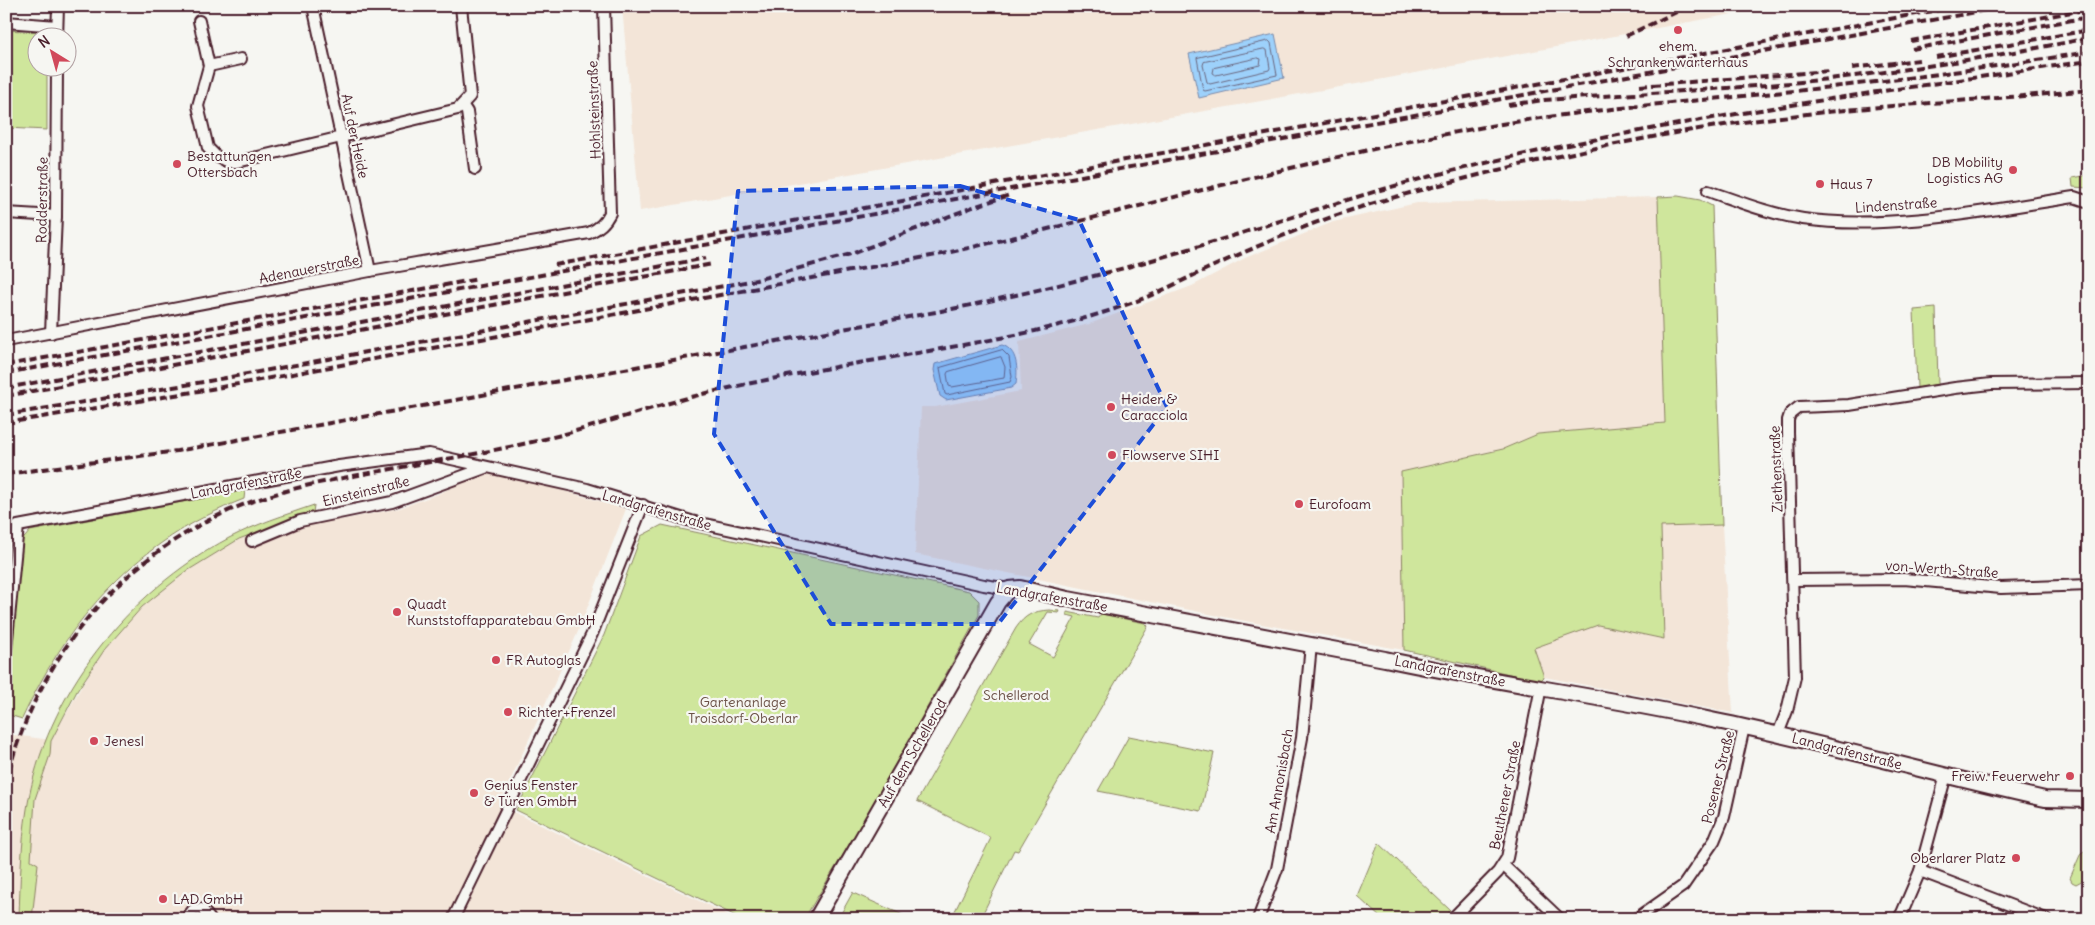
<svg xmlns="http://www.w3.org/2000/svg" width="2095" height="925" viewBox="0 0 2095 925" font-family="Delius,sans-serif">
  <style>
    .built { fill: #f3e5d8 }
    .green { fill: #cfe69c; stroke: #8c8264 }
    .water { fill: #9dd1fb; stroke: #7c8aa8 }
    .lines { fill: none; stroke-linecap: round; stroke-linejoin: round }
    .shore { stroke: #6b667e; stroke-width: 1 }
    .street-casing { stroke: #4a1f2b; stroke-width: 14 }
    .secondary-casing { stroke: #4a1f2b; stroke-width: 18 }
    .street { stroke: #f6f6f2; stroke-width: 10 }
    .secondary { stroke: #f6f6f2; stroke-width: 14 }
    .rail { stroke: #4a1f2b; stroke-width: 4; stroke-dasharray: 8 4; stroke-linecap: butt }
    .marked { fill: #1d4ed8; fill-opacity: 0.2; stroke: #1d4ed8; stroke-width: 4; stroke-dasharray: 10 6; stroke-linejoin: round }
    .poi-dot { fill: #d1495b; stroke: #f6f6f2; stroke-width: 2 }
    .labels { text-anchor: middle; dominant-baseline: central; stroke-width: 4.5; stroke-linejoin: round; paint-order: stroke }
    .poi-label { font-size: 14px; fill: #4a1f2b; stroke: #f6f6f2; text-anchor: start }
    .street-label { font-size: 14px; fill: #4a1f2b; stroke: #f6f6f2 }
    .park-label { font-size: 14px; fill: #6b5147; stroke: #f6f6f2 }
  </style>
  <rect width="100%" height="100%" fill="#f6f6f2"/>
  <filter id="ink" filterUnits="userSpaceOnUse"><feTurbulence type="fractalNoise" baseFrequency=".02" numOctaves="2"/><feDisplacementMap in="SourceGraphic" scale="10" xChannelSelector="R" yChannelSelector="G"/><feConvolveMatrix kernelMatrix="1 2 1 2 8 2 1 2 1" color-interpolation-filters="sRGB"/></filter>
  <g filter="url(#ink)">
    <!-- built -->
    <g class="built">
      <path d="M622 6H1775L1362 83 640 211Z"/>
      <path d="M1658 197 1665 424 1538 434 1503 449 1401 472 1404 650 1229 618 915 554 921 407H935L1021 391 1019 342 1089 324 1138 306 1192 286 1245 258 1333 222 1417 203Z"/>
      <path d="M484 472 544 485 626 509 577 634 499 805 737 919H6V734L51 740 91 670 105 649 142 607 187 571 239 539 292 518 313 513 341 520 400 508 438 494Z"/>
      <path d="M1722 525 1733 713 1544 677 1533 648 1598 625 1664 639 1661 526Z"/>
    </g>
    <!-- green -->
    <g class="green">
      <path d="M6 30 40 32 46 37 38 38V68H47V130L6 128Z"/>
      <path d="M2089 175 2088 188 2073 187 2072 178Z"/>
      <path d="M1678 196 1700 200 1712 206 1722 525 1661 527 1664 639 1598 625 1534 648 1544 677 1540 681 1404 650 1401 472 1503 449 1538 434 1665 423 1658 197Z"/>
      <path d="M1936 308 1938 384 1917 388 1914 310Z"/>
      <path d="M245 490 244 499C138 540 69 617 22 719L6 714V685L20 543 30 531Z"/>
      <path d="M314 505 313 513 292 519 239 539 187 571 142 607 105 649 77 691 51 741 50 755 35 799 31 860 38 864 32 919H19C20 882 21 846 27 809 45 694 128 592 229 538 256 524 285 515 314 505Z"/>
      <path d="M662 525 969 591 979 601V615L864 820 804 919H742L516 810 604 635 641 536Z"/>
      <path d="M1049 610 1060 611 1059 613 1048 612 1029 644 1053 657 1075 617 1067 615V612L1098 618 1101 614 1145 623 1148 626 1018 851 1014 850 980 919H951L991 838 917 801 1016 628C1025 615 1033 611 1049 610Z"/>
      <path d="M1129 736 1214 753 1201 811 1098 791Z"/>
      <path d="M1379 843 1450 910 1442 919H1382L1357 896Z"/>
      <path d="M2084 851 2089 854 2087 878 2076 884 2072 882 2070 878 2081 853Z"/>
      <path d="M853 892V893L912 919H838Z"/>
    </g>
    <!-- water -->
    <g class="water">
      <path d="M1275 34 1284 78 1199 98 1189 54Z"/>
      <path d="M1002 345C1018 350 1018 370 1016 384L1011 388 946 400 940 396 934 370 935 364Z"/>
    </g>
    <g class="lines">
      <!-- shore -->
      <g class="shore">
        <path d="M1269 41 1271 43 1277 75 1205 91 1203 90 1197 58Z"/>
        <path d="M1264 49 1267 50 1270 68 1269 70 1210 84 1207 82 1203 65 1204 62Z"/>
        <path d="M1258 58 1261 59 1260 65 1216 75 1213 73 1214 68Z"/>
        <path d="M1002 350 1009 357 1012 377 1010 382 947 395 945 394 940 368Z"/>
        <path d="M1001 357 1005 367 1004 378 952 387 949 386 947 374 948 372Z"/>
      </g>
      <!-- street casing -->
      <g class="street-casing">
        <g id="street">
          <path d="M313 6 370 271"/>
          <path d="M199 21 209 66 198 106 208 148 216 156 228 162H237L458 109 470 96 461 6"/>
          <path d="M6 22 57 26"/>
          <path d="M57 38 58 6"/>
          <path d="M209 66 241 59"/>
          <path d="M463 106 467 112 475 169"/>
          <path d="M1708 191C1740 202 1770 214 1803 219 1887 231 1990 210 2074 197L2089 202"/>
          <path d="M6 213 56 216"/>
          <path d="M51 333 56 216 57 68"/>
          <path d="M6 341 370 271 589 233C599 228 605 223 610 213L604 6"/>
          <path d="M252 541 300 521 392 502 485 468"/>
          <path d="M1793 580 1904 579 2001 588 2089 585"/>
          <path d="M6 649 18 526 339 466 429 454 587 489 691 521 984 585 1009 589"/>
          <path d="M1778 734 1787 711 1795 677 1788 432V420L1790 414 1799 407 1849 405 1955 388 1991 384 2089 383"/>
          <path d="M1503 865 1560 919"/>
          <path d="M1920 871 2046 919"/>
          <path d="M186 919 193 910 202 909 210 919"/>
          <path d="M453 919 592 634 643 505"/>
          <path d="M1258 919 1277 869 1302 738 1311 645"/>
          <path d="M1452 919 1498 872 1507 858 1541 687"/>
          <path d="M1636 919 1683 886 1714 841 1724 817 1744 727"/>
          <path d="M1898 919 1902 913 1920 871 1946 775"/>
        </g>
      </g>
      <!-- secondary casing -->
      <g class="secondary-casing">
        <path id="secondary" d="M816 919 998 602 1009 589 1020 588 1068 599 1385 659C1491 682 1600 696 1707 719 1821 742 1932 774 2045 799L2089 800"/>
      </g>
      <!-- street -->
      <use href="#street" class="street"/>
      <!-- secondary -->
      <use href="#secondary" class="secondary"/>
      <!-- rail -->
      <g class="rail">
        <path d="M1626 36 1689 6"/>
        <path d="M1911 41 2089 9"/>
        <path d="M1912 49 2089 17"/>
        <path d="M1936 57 2089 30"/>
        <path d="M1852 68 1919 60"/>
        <path d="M1640 86 1829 71"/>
        <path d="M1508 105 1544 100C1629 94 1715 90 1801 82 1897 72 1993 57 2089 38"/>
        <path d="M555 265 1960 6"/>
        <path d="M6 365 478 279"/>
        <path d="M6 373 2009 6"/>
        <path d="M6 388 706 258"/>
        <path d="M6 396 713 264"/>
        <path d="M6 415 209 381 756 280 851 254 973 207 1010 195"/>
        <path d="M6 423 211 389 942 254C1126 213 1305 158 1490 126 1594 108 1699 101 1804 90 1899 80 1994 67 2089 52"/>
        <path d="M6 474 177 451 952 309C1028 293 1104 275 1179 252 1269 226 1357 194 1448 172 1659 120 1874 93 2089 61"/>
        <path d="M6 782C33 673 101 579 200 525 259 492 321 482 386 470 435 461 484 453 532 442 596 428 656 404 720 390 824 366 931 353 1035 331 1069 323 1102 314 1134 302 1159 293 1183 280 1207 269 1266 242 1326 216 1388 199 1532 159 1678 127 1826 112 1914 103 2001 99 2089 90"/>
      </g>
    </g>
  </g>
  <!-- marked area -->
  <path class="marked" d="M960 186 1079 220 1167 407 998 624H831L714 434 738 191Z"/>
  <!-- markers -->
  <g class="poi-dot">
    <circle cx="1678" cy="30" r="5"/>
    <circle cx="177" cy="164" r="5"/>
    <circle cx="2013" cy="170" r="5"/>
    <circle cx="1820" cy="184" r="5"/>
    <circle cx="1111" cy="407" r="5"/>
    <circle cx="1112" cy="455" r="5"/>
    <circle cx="1299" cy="504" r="5"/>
    <circle cx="397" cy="612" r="5"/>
    <circle cx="496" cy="660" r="5"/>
    <circle cx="508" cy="712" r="5"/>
    <circle cx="94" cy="741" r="5"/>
    <circle cx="2070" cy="776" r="5"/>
    <circle cx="474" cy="793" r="5"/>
    <circle cx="2016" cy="858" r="5"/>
    <circle cx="163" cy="899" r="5"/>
  </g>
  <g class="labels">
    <!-- poi labels -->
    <g class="poi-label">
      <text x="1678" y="46" text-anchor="middle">ehem.<tspan x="1678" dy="16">Schrankenwärterhaus</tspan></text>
      <text x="187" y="156">Bestattungen<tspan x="187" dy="16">Ottersbach</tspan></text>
      <text x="2003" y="162" text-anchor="end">DB Mobility<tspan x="2003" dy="16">Logistics AG</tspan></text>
      <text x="1830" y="184">Haus 7</text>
      <text x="1121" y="399">Heider &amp;<tspan x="1121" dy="16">Caracciola</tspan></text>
      <text x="1122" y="455">Flowserve SIHI</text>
      <text x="1309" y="504">Eurofoam</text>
      <text x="407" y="604">Quadt<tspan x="407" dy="16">Kunststoffapparatebau GmbH</tspan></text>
      <text x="506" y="660">FR Autoglas</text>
      <text x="518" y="712">Richter+Frenzel</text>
      <text x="104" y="741">Jenesl</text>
      <text x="2060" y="776" text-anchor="end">Freiw. Feuerwehr</text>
      <text x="484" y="785">Genius Fenster<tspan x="484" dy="16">&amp; Türen GmbH</tspan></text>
      <text x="2006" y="858" text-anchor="end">Oberlarer Platz</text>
      <text x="173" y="899">LAD GmbH</text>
    </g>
    <!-- street labels -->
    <g class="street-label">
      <text transform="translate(594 110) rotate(-92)">Hohlsteinstraße</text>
      <text transform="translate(355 136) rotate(78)">Auf der Heide</text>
      <text transform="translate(42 200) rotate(-89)">Rodderstraße</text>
      <text transform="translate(1896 205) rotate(-4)">Lindenstraße</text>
      <text transform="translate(309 269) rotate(-11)">Adenauerstraße</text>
      <text transform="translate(1776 469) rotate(-92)">Ziethenstraße</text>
      <text transform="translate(246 483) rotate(-11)">Landgrafenstraße</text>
      <text transform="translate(366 491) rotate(-14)">Einsteinstraße</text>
      <text transform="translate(657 510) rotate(16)">Landgrafenstraße</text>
      <text transform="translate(1942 569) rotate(4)">von-Werth-Straße</text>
      <text transform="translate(1052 597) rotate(10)">Landgrafenstraße</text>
      <text transform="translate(1450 671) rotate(11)">Landgrafenstraße</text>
      <text transform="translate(1847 751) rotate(14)">Landgrafenstraße</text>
      <text transform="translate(912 753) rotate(-60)">Auf dem Schellerod</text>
      <text transform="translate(1718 777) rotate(-76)">Posener Straße</text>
      <text transform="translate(1279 781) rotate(-80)">Am Annonisbach</text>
      <text transform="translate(1505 795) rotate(-79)">Beuthener Straße</text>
    </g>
    <!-- park labels -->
    <g class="park-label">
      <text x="1016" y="695">Schellerod</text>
      <text x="743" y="702">Gartenanlage<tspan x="743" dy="16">Troisdorf-Oberlar</tspan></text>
    </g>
  </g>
  <!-- margin -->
  <rect width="2095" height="925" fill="none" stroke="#f6f6f2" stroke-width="25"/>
  <rect x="12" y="12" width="2070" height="900" fill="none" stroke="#4a1f2b" stroke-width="2" filter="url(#ink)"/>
  <!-- north arrow -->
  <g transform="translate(52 52) rotate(323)"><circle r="24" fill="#f6f6f2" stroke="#b1a0a2"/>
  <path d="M0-4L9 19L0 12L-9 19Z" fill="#d1495b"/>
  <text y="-8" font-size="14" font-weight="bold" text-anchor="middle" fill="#4a1f2b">N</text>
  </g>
</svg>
